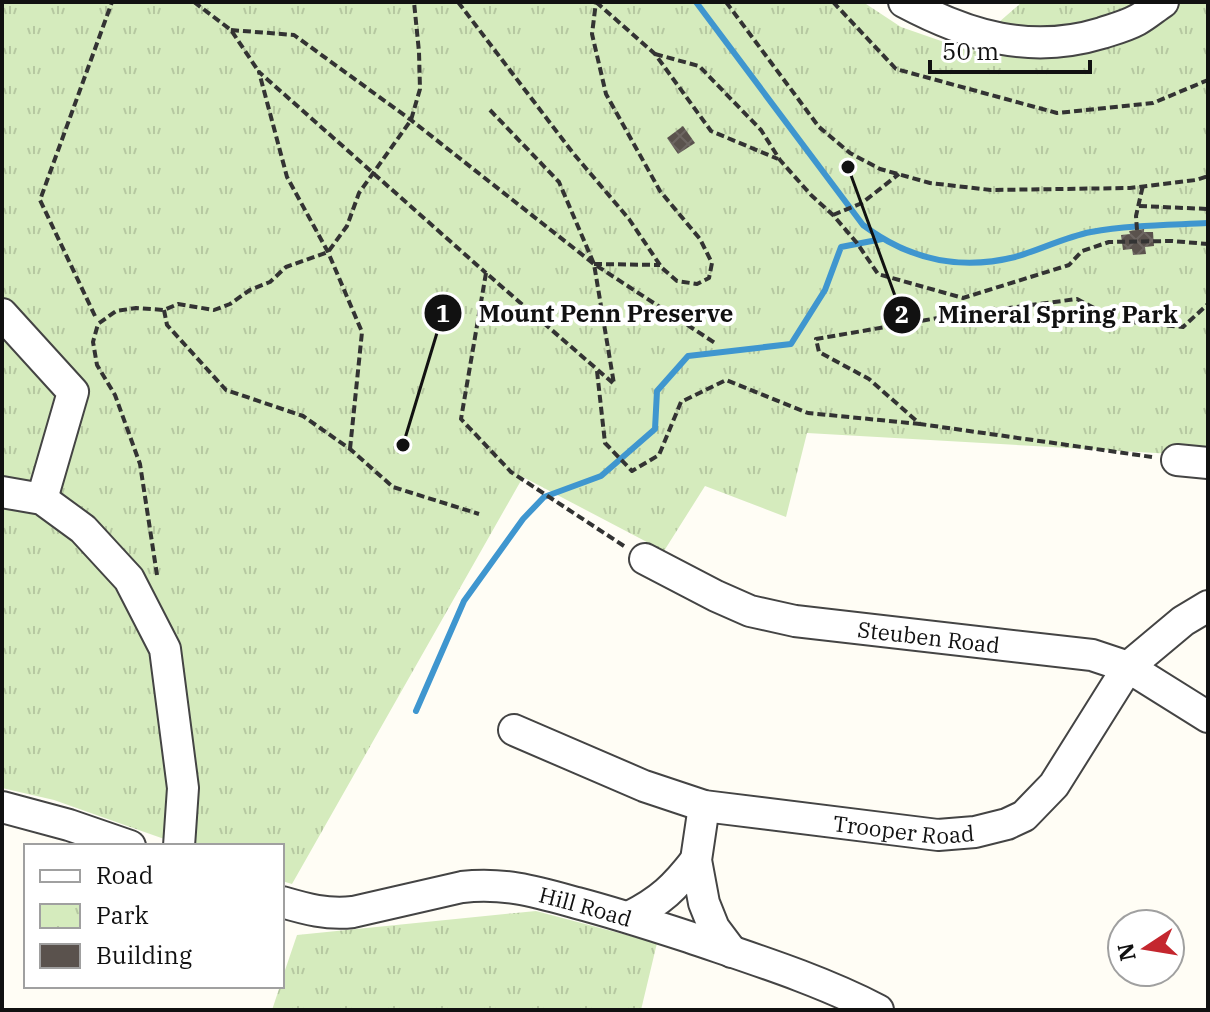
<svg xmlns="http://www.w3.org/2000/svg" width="1210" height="1012" viewBox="0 0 1210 1012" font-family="'IBM Plex Serif',serif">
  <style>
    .park { fill: url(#park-tufts) }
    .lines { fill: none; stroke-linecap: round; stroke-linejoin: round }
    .stream { stroke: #3f96cf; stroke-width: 6 }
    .building { fill: url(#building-cross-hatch) }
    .minor-casing { stroke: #444; stroke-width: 34 }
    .path { stroke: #333; stroke-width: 4; stroke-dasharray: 8 4; stroke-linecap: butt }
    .minor { stroke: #fff; stroke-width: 30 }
    .labels { text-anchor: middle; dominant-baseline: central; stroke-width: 8; stroke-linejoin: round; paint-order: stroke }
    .street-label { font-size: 22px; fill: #111; stroke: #fff }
    .leader { fill: none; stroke: #111; stroke-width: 3 }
    .callout-dot { fill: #111; stroke: #fff; stroke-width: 3 }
    .mark-label { font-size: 24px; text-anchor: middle; font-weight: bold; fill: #fff }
    .callout-label { font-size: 24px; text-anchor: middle; font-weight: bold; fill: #111; stroke: #fff; stroke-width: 8; stroke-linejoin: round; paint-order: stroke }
  </style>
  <defs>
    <pattern id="park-tufts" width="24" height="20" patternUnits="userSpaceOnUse" patternTransform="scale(2)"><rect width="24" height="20" fill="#d5ebbd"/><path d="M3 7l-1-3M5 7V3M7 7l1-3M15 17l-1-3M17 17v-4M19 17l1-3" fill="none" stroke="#b6c8a1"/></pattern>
    <pattern id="building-cross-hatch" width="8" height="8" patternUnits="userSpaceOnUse" patternTransform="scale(2)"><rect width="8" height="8" fill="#5a524d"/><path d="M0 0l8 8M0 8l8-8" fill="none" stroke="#6d6662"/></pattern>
  </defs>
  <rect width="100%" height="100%" fill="#fffdf5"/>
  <!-- park -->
  <g class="park">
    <path d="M2 2H863L901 27 967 50 1022 2H1208V456L807 433 786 517 705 486 664 551 523 477 292 884 282 881V846H184L54 800 2 788Z"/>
    <path d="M536 911 657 943 641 1010H272L280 986H282V979L297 935Z"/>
  </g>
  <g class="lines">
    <!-- stream -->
    <g class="stream">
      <path d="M696 2 863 225C908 259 959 271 1015 257 1040 250 1065 237 1091 232 1129 225 1169 225 1208 223"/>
      <path d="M416 711 464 601 523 519 544 497 601 476 655 429 657 391 688 356 791 344 825 290 841 247 882 239"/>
    </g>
  </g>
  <!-- building -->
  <g class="building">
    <path d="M683 126 695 143 678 154 667 138Z"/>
    <path d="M1144 229V232H1153L1154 246 1145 247 1146 254 1133 255 1132 249 1123 250 1121 235 1130 234 1129 231Z"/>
  </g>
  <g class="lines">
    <!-- minor casing -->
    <g class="minor-casing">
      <g id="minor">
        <path d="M904 2C968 36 1030 55 1102 33 1114 29 1126 26 1137 20 1146 15 1154 8 1163 2"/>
        <path d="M2 314 73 392 42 499"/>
        <path d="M1177 460 1208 463"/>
        <path d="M2 492 42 499 83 529 129 579 165 649 183 788 179 846"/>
        <path id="s1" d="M645 559 716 596 750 611 795 621 1092 655 1128 667 1208 717"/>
        <path id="s2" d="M514 730 644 786 704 806 938 835 975 832 1007 824 1024 816 1054 785 1128 667 1183 621 1208 606"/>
        <path d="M704 806 696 860 704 903 714 928 732 952"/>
        <path d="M2 807 69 825 130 846"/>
        <path id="s3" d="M282 902C306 909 327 915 353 912L462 887C504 882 537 892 577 903 615 913 652 925 689 937 753 959 818 979 878 1010"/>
        <path d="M629 917C661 901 675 887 696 860"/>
      </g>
    </g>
    <!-- path -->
    <g class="path">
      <path d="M194 2 231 30 259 72"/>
      <path d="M458 2 573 153 629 219 662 268 677 281 697 284 709 278 712 263 700 239 660 191 606 94 592 34 596 2"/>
      <path d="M596 2 655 54 711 131 778 159"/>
      <path d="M726 2 819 127 850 153 880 169 930 183 991 190 1130 188 1196 180 1208 176"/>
      <path d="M833 2 896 69 1057 113 1153 103 1208 80"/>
      <path d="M231 30 294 35 411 120 594 264 715 343"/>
      <path d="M655 54 699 66 761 130 780 160 811 195 833 215 857 243 878 274 963 298 1069 265 1082 251 1109 242 1172 241 1208 244"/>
      <path d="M490 110 559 182 594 264 614 384 486 273 461 419 511 472 624 546"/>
      <path d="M1139 206 1208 209"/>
      <path d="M833 215 862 203 899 174"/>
      <path d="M1137 230 1136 216 1143 185"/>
      <path d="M594 264 660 265"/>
      <path d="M164 310 167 325 226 390 303 416 350 449 393 487 479 514"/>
      <path d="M95 316 40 200 112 2"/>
      <path d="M597 371 605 443 632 471 659 455 681 402 726 380 808 413 920 424"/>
      <path d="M350 449 362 332 328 252 287 177 259 72 486 273"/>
      <path d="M1152 457 920 424 869 379 819 352 816 339 955 315 1077 299 1119 321 1183 327 1208 304"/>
      <path d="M157 575 140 464 115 395 97 365 93 342 98 324 116 311 136 308 164 310 178 304 214 310 230 304 250 290 270 282 286 267 328 252 347 226 359 193 411 120 420 89 419 52 414 2"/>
    </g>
    <!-- minor -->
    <use href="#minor" class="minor"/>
  </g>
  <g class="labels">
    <!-- street labels -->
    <g class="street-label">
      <text stroke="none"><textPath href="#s1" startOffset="298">Steuben Road</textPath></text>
      <text stroke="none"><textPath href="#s2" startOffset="406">Trooper Road</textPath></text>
      <text stroke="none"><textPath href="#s3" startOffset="310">Hill Road</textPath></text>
    </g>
  </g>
  <!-- callouts -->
  <path class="leader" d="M403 445L443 313M848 167L902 315"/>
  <g class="callout-dot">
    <circle cx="403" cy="445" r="8"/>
    <circle cx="848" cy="167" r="8"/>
    <circle cx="443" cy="313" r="20"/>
    <circle cx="902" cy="315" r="20"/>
  </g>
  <g class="mark-label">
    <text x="443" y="322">1</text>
    <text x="902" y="323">2</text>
  </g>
  <g class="callout-label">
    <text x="606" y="322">Mount Penn Preserve</text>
    <text x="1058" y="323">Mineral Spring Park</text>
  </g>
  <!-- border -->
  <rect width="1210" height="1012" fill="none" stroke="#111111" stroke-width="8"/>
  <!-- legend -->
  <rect x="24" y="844" width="260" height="144" fill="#ffffff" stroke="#a0a0a0" stroke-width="2"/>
  <rect x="40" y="870" width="40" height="12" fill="#ffffff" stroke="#a0a0a0" stroke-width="2"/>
  <text x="96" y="884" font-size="24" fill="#111111">Road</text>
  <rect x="40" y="904" width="40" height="24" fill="url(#park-tufts)" stroke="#a0a0a0" stroke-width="2"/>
  <text x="96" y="924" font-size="24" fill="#111111">Park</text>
  <rect x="40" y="944" width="40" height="24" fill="#5a524d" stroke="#a0a0a0" stroke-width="2"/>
  <text x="96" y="964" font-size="24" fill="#111111">Building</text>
  <!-- north arrow -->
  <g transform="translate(1146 948) rotate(258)"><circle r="38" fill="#ffffff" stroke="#a0a0a0" stroke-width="2"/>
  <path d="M0-6L14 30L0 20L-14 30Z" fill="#c4262e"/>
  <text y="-12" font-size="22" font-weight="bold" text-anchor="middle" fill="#111111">N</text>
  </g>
  <!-- scale -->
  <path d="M930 60v12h160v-12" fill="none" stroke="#111111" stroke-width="4"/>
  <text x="942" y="60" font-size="24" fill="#111111" stroke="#ffffff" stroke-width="6" paint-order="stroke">50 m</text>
</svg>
